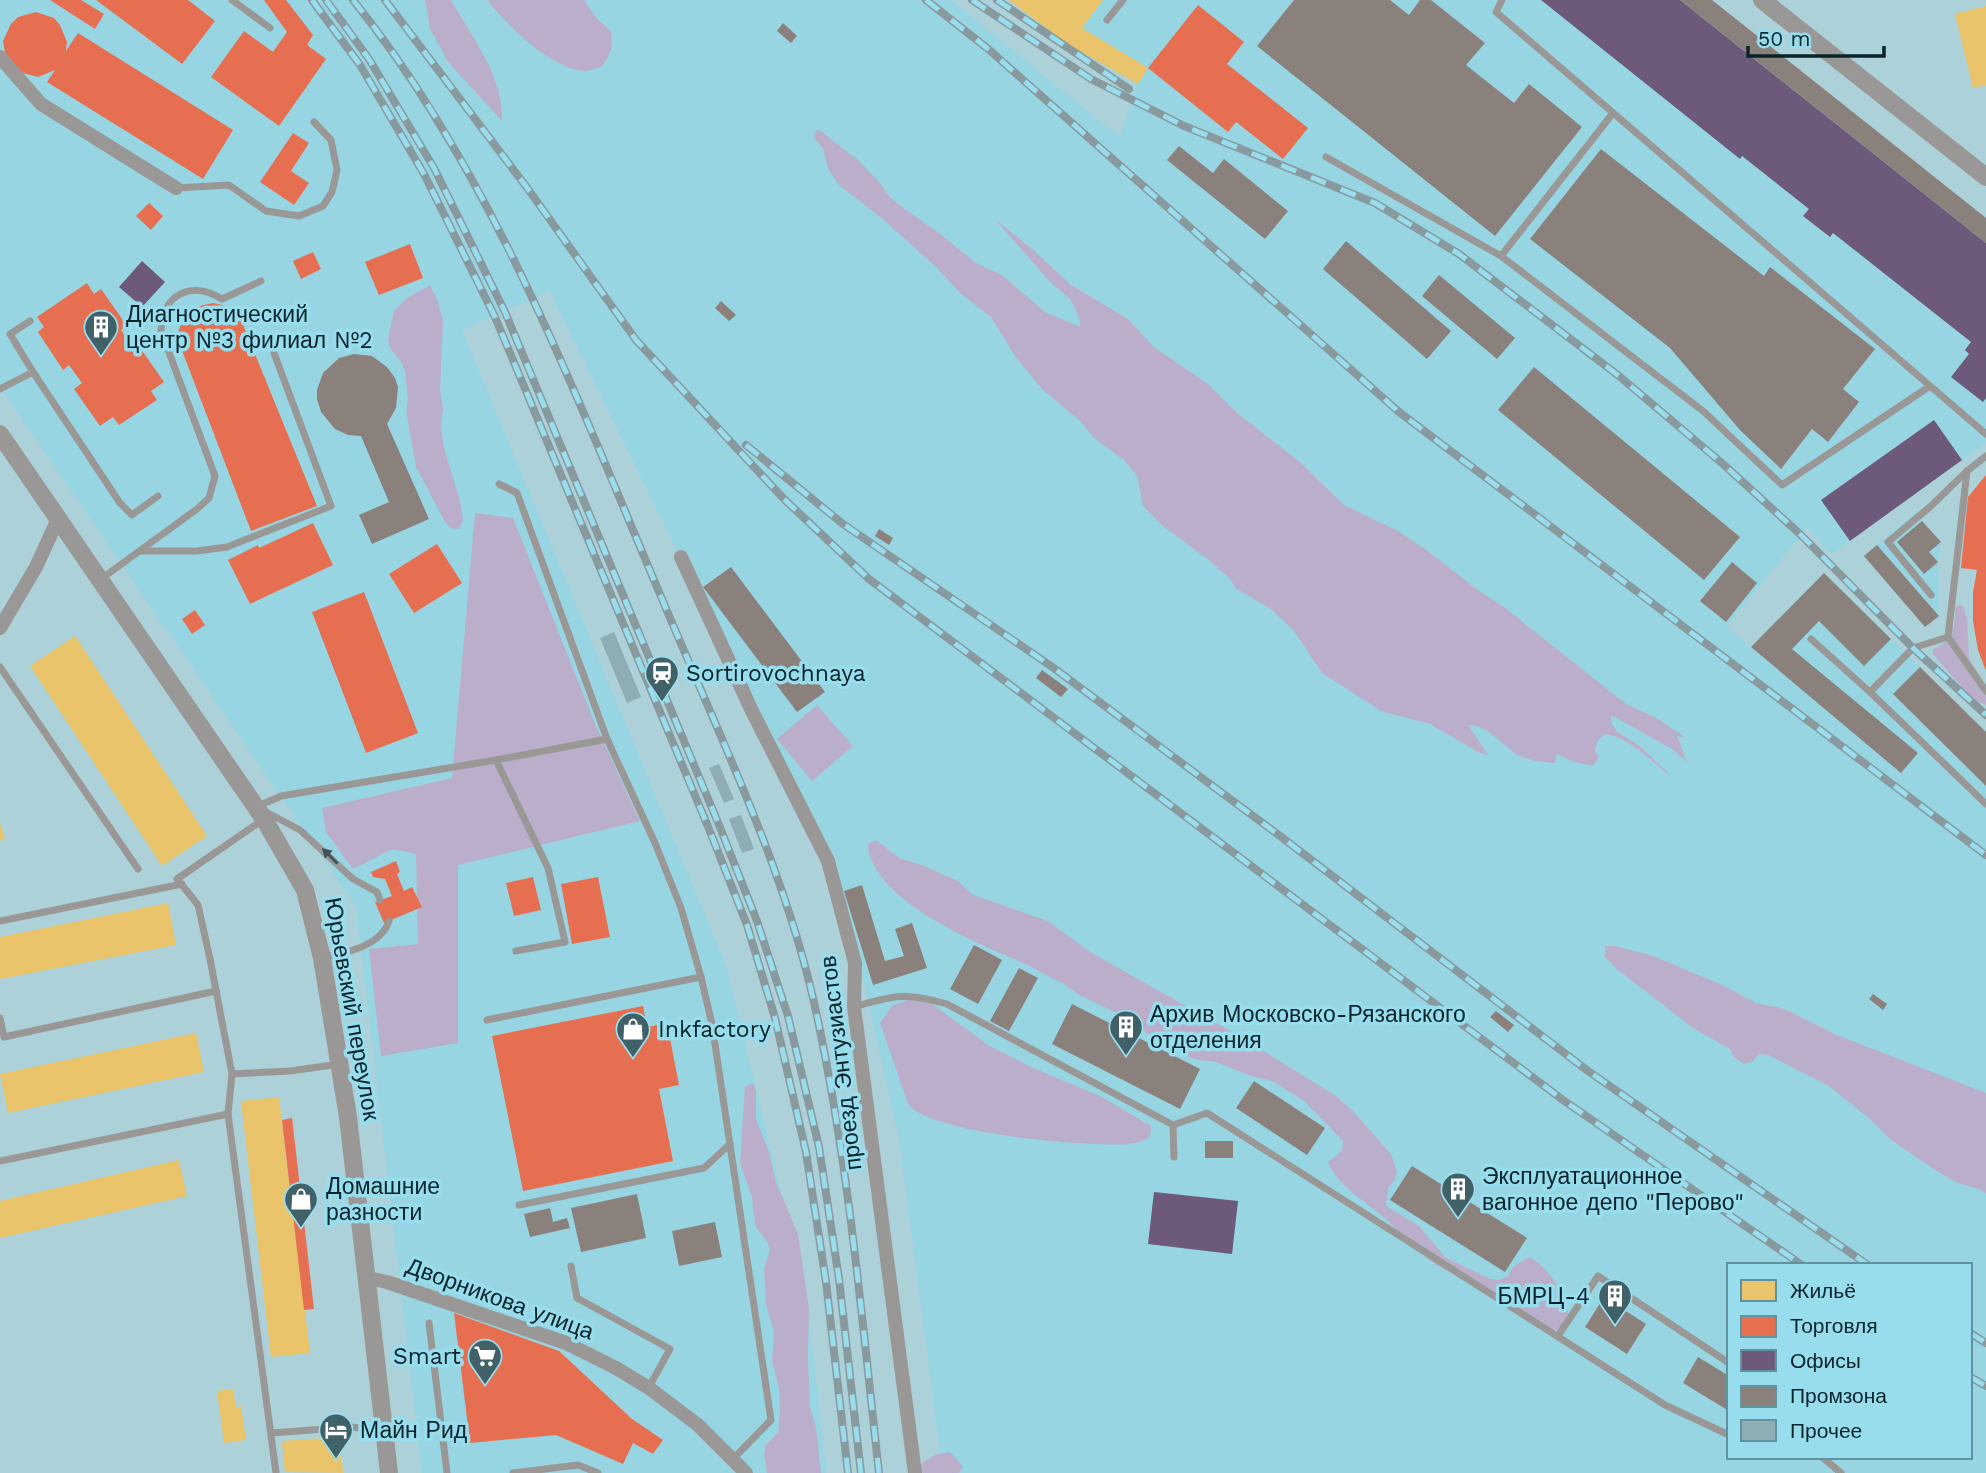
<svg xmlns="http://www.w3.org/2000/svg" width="1986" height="1473" viewBox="0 0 1986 1473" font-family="'Work Sans',sans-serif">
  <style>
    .built { fill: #98d5e2; fill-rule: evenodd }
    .green { fill: #bbaeca }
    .homes { fill: #e9c46a }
    .shops { fill: #e76f51 }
    .offices { fill: #6d597a }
    .industry { fill: #8a817c }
    .building { fill: #8fadb4 }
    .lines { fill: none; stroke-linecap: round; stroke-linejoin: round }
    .service { stroke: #9a9897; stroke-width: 7 }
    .minor { stroke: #9a9897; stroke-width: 14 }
    .tertiary { stroke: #9a9897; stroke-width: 18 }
    .rail-casing { stroke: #899a9e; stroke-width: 8 }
    .rail { stroke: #98dded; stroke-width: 5; stroke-dasharray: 16; stroke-linecap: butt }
    .oneway { fill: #415256 }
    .labels { text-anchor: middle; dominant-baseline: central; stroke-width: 7; stroke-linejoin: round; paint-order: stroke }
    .poi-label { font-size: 23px; fill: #06242a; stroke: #98dded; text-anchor: start }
    .street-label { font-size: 23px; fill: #06242a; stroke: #98dded }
  </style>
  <rect width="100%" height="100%" fill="#acd1d9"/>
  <!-- built -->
  <g class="built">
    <path d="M0 0H951L1120 137 1137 84 1069 45 1009 0H1680L1986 244V443L1831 554 1807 528 1726 627 1751 647 1824 573 1986 732V1473H943L899 1140 860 965 833 866 549 291 462 330 727 968 808 1305 826 1473H422L356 906 0 387ZM1198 6 1244 42 1227 64 1308 128 1283 159 1236 122 1228 131ZM1729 1265H1970V1457H1729Z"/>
    <path d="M1915 513 1941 542 1938 562 1939 616 1925 627 1864 556Z"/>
  </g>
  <!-- green -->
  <g class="green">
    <path d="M425 0H451C472 38 504 76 502 121L448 62 430 28Z"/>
    <path d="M487 0H584L597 19 611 31 612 48 603 66C596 68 589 72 582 71 548 66 508 26 487 0Z"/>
    <path d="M818 129 858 160 879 182 891 198 906 210 939 233 976 263 1002 275 1045 312 1080 327 1079 318 1071 300 1048 280 995 219 1031 248 1071 285 1128 319 1154 347 1208 384 1236 412 1301 463 1344 505 1398 531 1428 551 1479 591 1504 607 1626 704 1654 717 1685 737 1677 736 1687 762 1672 749 1611 715 1612 724 1617 732 1640 746 1673 778C1653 763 1631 738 1606 734L1598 740 1595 750 1599 758 1593 766 1574 762 1557 754 1555 763C1541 762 1528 761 1516 754 1500 743 1488 725 1468 725L1488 755 1478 752 1430 724 1381 711 1322 673 1294 631 1271 609 1235 588 1231 580 1210 561 1163 526 1149 512 1143 505 1137 476 1125 461 1093 437 1080 421 1043 390 1017 359 991 317 960 293 937 268 885 221 838 184 828 168 823 149 813 136Z"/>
    <path d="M430 285 438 302 443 321 440 390 443 409 441 428 444 448 460 501 463 520 459 529 450 528 444 520 416 467 406 410 408 400 405 372 402 363 390 348 388 339 394 311 407 298Z"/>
    <path d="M475 513 513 518 595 724 640 821 458 865V1043L381 1056 369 949 418 944 416 854 392 849 353 869 326 832 322 808 452 778Z"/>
    <path d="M1959 605 1963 606 1967 619 1969 658 1986 687V705L1973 700 1933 654V649C1952 644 1956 625 1955 607Z"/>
    <path d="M817 705 853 746 812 781 777 739Z"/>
    <path d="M876 840 899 858 919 864 958 881 973 895 1048 921 1090 952 1246 1040 1336 1096 1351 1109 1391 1154 1397 1172 1394 1181 1388 1188 1386 1206 1419 1226 1445 1257 1490 1279 1500 1280 1508 1276 1513 1267 1529 1257C1544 1263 1568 1296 1568 1312 1568 1318 1564 1324 1561 1328L1553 1332C1524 1321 1501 1303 1474 1286 1461 1277 1445 1271 1432 1262 1413 1249 1398 1230 1381 1215 1363 1200 1337 1185 1328 1162L1342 1151 1343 1141 1303 1100 1272 1081 1251 1076 1216 1062 1198 1060 1189 1057 1148 1034 1125 1017 1079 995 1064 984C1046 975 1028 965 1010 957 969 940 869 896 868 844Z"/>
    <path d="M1606 946H1615L1653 956 1720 984 1756 1003 1785 1009 1837 1035 1986 1093V1193L1979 1189 1958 1183 1940 1173 1891 1140 1871 1120 1829 1086 1768 1055 1759 1054 1753 1061 1744 1064 1734 1057 1730 1049 1693 1028 1618 970 1604 956Z"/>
    <path d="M910 999 931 1003 988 1045 1033 1068 1100 1096 1151 1126 1150 1137C1143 1141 1137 1143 1129 1144 1090 1147 930 1134 908 1104L880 1023 892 1006Z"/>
    <path d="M753 1083 756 1091V1119L769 1152 776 1182 798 1234 809 1308 808 1358 810 1407 816 1427 821 1473H767L764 1455 766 1445 778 1432 780 1413 779 1388 772 1360 774 1331 766 1305 764 1268 770 1250 767 1241 755 1226 752 1197 740 1163 745 1087Z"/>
    <path d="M950 1452 963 1467 959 1473H913C924 1460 933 1454 950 1452Z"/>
  </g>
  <!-- homes -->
  <g class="homes">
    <path d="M1009 0H1103L1082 28 1148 68 1138 84 1069 45Z"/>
    <path d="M1986 6V85L1973 88 1955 14Z"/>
    <path d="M75 636 207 836 162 866 30 666Z"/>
    <path d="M0 823 5 839 0 840Z"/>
    <path d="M168 903 176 945 0 979V937Z"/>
    <path d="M196 1033 204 1072 8 1113 0 1074Z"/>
    <path d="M279 1097 310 1353 271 1357 241 1101Z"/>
    <path d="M179 1160 187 1196 0 1238V1201Z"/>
    <path d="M233 1389 236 1407 241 1406 246 1440 224 1443 217 1391Z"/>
    <path d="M340 1437 343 1473 285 1472 282 1441Z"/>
  </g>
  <!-- shops -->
  <g class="shops">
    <path d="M50 0H81L104 14 95 29Z"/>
    <path d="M96 0H188L215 21 182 64Z"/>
    <path d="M264 0H286L313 35 307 45 326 59 279 126 211 77 244 31 273 52 287 32Z"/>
    <path d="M1198 5 1244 42 1227 64 1308 128 1283 159 1236 122 1228 132 1148 68Z"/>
    <path d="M36 12 54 18 60 25 67 42 66 51 78 33 233 130 203 179 47 82 55 70 38 77 19 72 6 59 3 41 11 24 18 17Z"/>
    <path d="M293 133 309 143 291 171 309 183 294 205 260 182Z"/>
    <path d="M149 203 163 216 151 230 136 216Z"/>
    <path d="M410 244 423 278 379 295 365 262Z"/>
    <path d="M313 252 321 269 301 279 293 261Z"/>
    <path d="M87 283 94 294 101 289 127 326 121 330 134 349 138 345 164 382 151 391 157 400 119 425 113 417 100 426 74 389 82 383 69 365 63 370 38 332 44 327 37 317Z"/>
    <path d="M214 303 226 306 235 313 242 322 317 506 251 531 178 340 179 329 184 318 192 310 203 305Z"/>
    <path d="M1986 475V671L1978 650 1973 621V592L1977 570 1961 568 1968 497Z"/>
    <path d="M313 523 333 565 250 604 228 560 258 545 259 548Z"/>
    <path d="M437 544 462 583 414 613 389 574Z"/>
    <path d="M364 592 418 733 366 753 312 612Z"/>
    <path d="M195 610 205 625 192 634 182 619Z"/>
    <path d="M396 861 400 872 397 874 404 891 412 887 422 907 384 923 375 902 392 896 385 879 373 877 371 872Z"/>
    <path d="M533 877 541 910 514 916 506 883Z"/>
    <path d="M598 877 610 937 572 944 561 884Z"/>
    <path d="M643 1006 647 1027 667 1023 679 1085 659 1089 673 1161 523 1191 492 1036Z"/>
    <path d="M292 1118 314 1309 304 1310 282 1120Z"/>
    <path d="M454 1313 559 1351 632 1419 663 1440 653 1454 633 1443 623 1464 556 1435 470 1443Z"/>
  </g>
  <!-- offices -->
  <g class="offices">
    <path d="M1541 0H1680L1986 243V398L1983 402 1951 377 1969 354 1965 350 1971 342 1833 233 1830 237 1803 216 1809 209 1742 156 1740 159Z"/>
    <path d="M142 261 165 282 142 307 119 287Z"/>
    <path d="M1934 420 1962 460 1850 541 1821 500Z"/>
    <path d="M1154 1192 1238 1201 1232 1254 1148 1244Z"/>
  </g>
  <!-- industry -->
  <g class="industry">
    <path d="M1294 0H1390L1409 15 1420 0H1431L1485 43 1466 65 1514 103 1529 84 1582 127 1495 236 1257 46Z"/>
    <path d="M1680 0H1712L1986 218V243Z"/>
    <path d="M783 23 797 36 791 43 777 31Z"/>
    <path d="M1179 146 1213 173 1224 159 1288 211 1265 239 1167 160Z"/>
    <path d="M1601 149 1764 276 1770 267 1875 349 1843 389 1859 402 1828 442 1812 429 1781 469 1740 430 1670 348 1530 239Z"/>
    <path d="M1346 241 1451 331 1427 359 1323 269Z"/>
    <path d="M1439 275 1515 338 1497 359 1422 296Z"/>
    <path d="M721 301 736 315 729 321 715 308Z"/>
    <path d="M354 354 372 356 387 367 395 378 398 387 396 408 387 424 429 519 372 544 359 515 389 502 361 436 348 435 335 429 321 412 317 399V390L323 373 339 358Z"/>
    <path d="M1534 367 1740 537 1704 580 1498 410Z"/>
    <path d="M1922 521 1941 542 1929 552 1938 562 1924 574 1897 542Z"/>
    <path d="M879 529 893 538 889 545 875 536Z"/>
    <path d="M1877 545 1939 616 1925 627 1864 556Z"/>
    <path d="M1732 562 1757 583 1726 622 1700 601Z"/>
    <path d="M731 567 825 692 797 712 703 587Z"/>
    <path d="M1824 573 1891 639 1864 666 1819 621 1792 649 1918 753 1901 773 1751 647Z"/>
    <path d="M1920 667 1986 732V786L1893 694Z"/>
    <path d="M1042 670 1068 689 1061 697 1036 678Z"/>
    <path d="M862 885 885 961 904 956 895 929 912 923 927 968 873 985 844 891Z"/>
    <path d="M974 945 1002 960 978 1004 950 989Z"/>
    <path d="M1019 968 1038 978 1009 1031 990 1021Z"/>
    <path d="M1873 994 1887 1004 1883 1010 1869 999Z"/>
    <path d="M1072 1004 1200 1069 1180 1109 1052 1044Z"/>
    <path d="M1496 1011 1514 1025 1508 1032 1490 1017Z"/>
    <path d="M1254 1081 1325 1128 1307 1155 1236 1108Z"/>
    <rect x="1205" y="1141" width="28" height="17"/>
    <path d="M1412 1166 1527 1238 1505 1272 1390 1200Z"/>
    <path d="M637 1194 646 1238 581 1252 571 1208Z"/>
    <path d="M550 1208 553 1222 567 1218 570 1228 530 1237 524 1214Z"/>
    <path d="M715 1222 722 1257 679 1266 672 1231Z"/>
    <path d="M1604 1297 1646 1324 1627 1354 1585 1327Z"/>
    <path d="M1698 1357 1729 1376V1411L1683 1383Z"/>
  </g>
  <!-- building -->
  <g class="building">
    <path d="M614 632 641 697 627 703 600 638Z"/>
    <path d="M719 764 734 799 724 803 709 768Z"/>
    <path d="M741 815 754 849 742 853 729 819Z"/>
  </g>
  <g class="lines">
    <!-- service -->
    <g class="service">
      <path d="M232 0 270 28"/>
      <path d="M1502 0 1496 12 1986 434"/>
      <path d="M1107 20 1123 0"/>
      <path d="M1326 157 1501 256 1703 411 1782 485 1930 386"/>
      <path d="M176 188 229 185 266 211 299 216 323 206 332 192 337 170 331 140 314 122"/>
      <path d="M1501 256 1613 113"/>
      <path d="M33 372 120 503 132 515 158 496"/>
      <path d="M0 389 33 372 10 334 30 321"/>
      <path d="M1967 471 1948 637 1986 691"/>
      <path d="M499 484 517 493 607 739"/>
      <path d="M141 551H197L227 547 331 506 274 353"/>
      <path d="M101 579 197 509 209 498 215 476 161 331C162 294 191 280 222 299L261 281"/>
      <path d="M1931 595 1888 542 1931 506 1967 471 1986 456"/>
      <path d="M1811 639 1870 692 1986 804"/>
      <path d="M0 667 138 869"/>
      <path d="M1870 692 1913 648 1948 637"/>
      <path d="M496 760 548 868 565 942 516 951"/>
      <path d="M256 807 281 796 496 760 607 739 655 843 681 908 701 977 712 1024 771 1420 733 1459"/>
      <path d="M266 812 300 830 353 879 377 892 380 900"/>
      <path d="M264 819 177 879 198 905 210 959 232 1074 228 1114 276 1473"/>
      <path d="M0 921 182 884"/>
      <path d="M323 957C346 953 381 946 389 921"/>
      <path d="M854 1007C894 995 907 992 947 1004L1173 1125 1207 1113 1665 1405 1729 1435"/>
      <path d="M0 1018 4 1037 216 991"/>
      <path d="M487 1020 701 977"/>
      <path d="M232 1074 290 1071 339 1064"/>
      <path d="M1173 1125 1174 1157"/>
      <path d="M0 1161 228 1114"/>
      <path d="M519 1205 704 1168 730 1144"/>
      <path d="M571 1266 577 1298 670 1349 649 1387"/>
      <path d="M429 1323 447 1473"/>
      <path d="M1558 1336 1598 1276 1729 1363"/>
      <path d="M272 1433 351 1427 382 1431"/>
      <path d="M1822 1457 1841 1473"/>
      <path d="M513 1473 578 1465 598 1473"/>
    </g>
    <!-- minor -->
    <g class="minor">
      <path d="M0 57 41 104 176 188"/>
      <path d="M681 557 752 711 828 861 855 963 854 1007 915 1473"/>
      <path d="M0 628 36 567 58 519"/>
      <path d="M368 1278 387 1282 566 1343 616 1368 649 1388 698 1425 746 1473"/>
    </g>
    <!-- tertiary -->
    <g class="tertiary">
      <path d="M1762 0 1986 177"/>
      <path d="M0 434 264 819 305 890 322 958 348 1117 389 1473"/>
    </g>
    <!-- rail casing -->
    <g class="rail-casing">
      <g id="rail">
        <path d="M312 0 360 65 424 174 495 317 709 829 747 925 775 1018 806 1152 826 1282 848 1473"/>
        <path d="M326 0 369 59 434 168 505 312 719 825 757 921 788 1016 819 1147 839 1279 861 1473"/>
        <path d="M353 0C495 176 577 400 665 606 721 740 787 873 817 1016 849 1166 862 1320 879 1473"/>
        <path d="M385 0 528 189 636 340 784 499 869 579 1563 1100 1802 1265"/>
        <path d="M926 0 987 48 1399 412 1986 855"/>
        <path d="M972 0 1091 79 1184 126 1375 203 1459 254 1619 376 1723 464 1801 535 1913 648 1986 715"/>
        <path d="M997 0 1129 89"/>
        <path d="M746 445 843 524 1051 666 1280 836 1588 1071 1868 1265"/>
        <path d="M1970 1333 1986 1343"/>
        <path d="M1970 1377 1986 1386"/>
      </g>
    </g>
    <!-- rail -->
    <use href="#rail" class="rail"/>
  </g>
  <!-- one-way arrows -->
  <defs><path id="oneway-solid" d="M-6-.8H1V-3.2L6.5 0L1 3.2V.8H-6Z" transform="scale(1.75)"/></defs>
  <use class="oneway" href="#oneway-solid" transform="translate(330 856) rotate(-135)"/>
  <!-- icons -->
  <defs>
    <g id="building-pin" transform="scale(1.75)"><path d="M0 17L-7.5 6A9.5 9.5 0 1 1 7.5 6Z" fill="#406167" stroke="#98dded"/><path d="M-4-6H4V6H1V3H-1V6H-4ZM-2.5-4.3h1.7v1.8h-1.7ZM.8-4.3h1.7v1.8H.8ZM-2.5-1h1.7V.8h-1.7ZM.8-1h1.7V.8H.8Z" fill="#fff"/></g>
    <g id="station-pin" transform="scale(1.75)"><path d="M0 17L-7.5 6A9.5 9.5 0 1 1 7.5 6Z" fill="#406167" stroke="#98dded"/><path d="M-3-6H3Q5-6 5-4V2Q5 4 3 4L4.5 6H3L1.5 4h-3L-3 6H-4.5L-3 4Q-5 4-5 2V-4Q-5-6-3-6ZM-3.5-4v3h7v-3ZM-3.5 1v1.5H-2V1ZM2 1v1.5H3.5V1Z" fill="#fff"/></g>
    <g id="shop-pin" transform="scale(1.75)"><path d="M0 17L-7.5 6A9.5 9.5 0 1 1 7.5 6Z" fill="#406167" stroke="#98dded"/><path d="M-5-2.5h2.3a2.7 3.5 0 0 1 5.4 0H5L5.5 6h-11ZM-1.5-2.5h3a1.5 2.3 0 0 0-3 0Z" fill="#fff"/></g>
    <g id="supermarket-pin" transform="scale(1.75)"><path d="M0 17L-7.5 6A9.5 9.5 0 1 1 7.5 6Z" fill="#406167" stroke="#98dded"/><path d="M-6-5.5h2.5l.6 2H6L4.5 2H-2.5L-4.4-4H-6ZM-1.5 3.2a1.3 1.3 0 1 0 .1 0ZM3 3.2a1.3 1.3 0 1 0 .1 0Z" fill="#fff"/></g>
    <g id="hotel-pin" transform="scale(1.75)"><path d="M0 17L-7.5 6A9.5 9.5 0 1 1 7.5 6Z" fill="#406167" stroke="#98dded"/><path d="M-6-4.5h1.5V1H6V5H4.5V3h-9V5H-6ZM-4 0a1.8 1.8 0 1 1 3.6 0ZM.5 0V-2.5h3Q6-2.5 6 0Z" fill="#fff"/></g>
  </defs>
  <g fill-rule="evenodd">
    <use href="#building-pin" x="101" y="327"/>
    <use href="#station-pin" x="662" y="673"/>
    <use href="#building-pin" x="1126" y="1027"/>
    <use href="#shop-pin" x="633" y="1029"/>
    <use href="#building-pin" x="1458" y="1189"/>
    <use href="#shop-pin" x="301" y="1199"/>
    <use href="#building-pin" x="1615" y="1296"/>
    <use href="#supermarket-pin" x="485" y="1356"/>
    <use href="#hotel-pin" x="336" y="1430"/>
  </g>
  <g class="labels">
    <!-- poi labels -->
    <g class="poi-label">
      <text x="126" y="314">Диагностический<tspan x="126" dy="26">центр №3 филиал №2</tspan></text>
      <text x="686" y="673">Sortirovochnaya</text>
      <text x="1150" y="1014">Архив Московско-Рязанского<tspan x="1150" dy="26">отделения</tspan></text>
      <text x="658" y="1029">Inkfactory</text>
      <text x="1482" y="1176">Эксплуатационное<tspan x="1482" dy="26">вагонное депо "Перово"</tspan></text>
      <text x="326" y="1186">Домашние<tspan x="326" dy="26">разности</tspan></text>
      <text x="1590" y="1296" text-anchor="end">БМРЦ-4</text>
      <text x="461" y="1356" text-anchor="end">Smart</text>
      <text x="360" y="1430">Майн Рид</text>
    </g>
    <!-- street labels -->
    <g class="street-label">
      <text transform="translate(352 1009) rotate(80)">Юрьевский переулок</text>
      <text transform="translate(841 1063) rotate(-97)">проезд Энтузиастов</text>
      <text transform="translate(500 1299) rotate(20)">Дворникова улица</text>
    </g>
  </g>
  <!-- legend -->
  <rect x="1727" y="1263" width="245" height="196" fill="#98dded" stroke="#5e939f" stroke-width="2"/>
  <rect x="1741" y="1280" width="35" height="21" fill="#e9c46a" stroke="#5e939f" stroke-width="2"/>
  <text x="1790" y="1298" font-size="21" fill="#06242a">Жильё</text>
  <rect x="1741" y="1316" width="35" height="21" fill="#e76f51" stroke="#5e939f" stroke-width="2"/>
  <text x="1790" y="1333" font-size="21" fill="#06242a">Торговля</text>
  <rect x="1741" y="1350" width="35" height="21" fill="#6d597a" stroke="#5e939f" stroke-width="2"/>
  <text x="1790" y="1368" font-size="21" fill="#06242a">Офисы</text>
  <rect x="1741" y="1386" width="35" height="21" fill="#8a817c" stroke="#5e939f" stroke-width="2"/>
  <text x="1790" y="1403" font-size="21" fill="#06242a">Промзона</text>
  <rect x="1741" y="1420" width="35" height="21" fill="#8fadb4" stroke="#5e939f" stroke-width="2"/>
  <text x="1790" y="1438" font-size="21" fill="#06242a">Прочее</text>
  <!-- scale -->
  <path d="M1748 46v10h136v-10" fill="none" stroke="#06242a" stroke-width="3.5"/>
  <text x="1758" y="46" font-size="21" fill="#06242a" stroke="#98dded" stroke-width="5" paint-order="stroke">50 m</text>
</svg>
